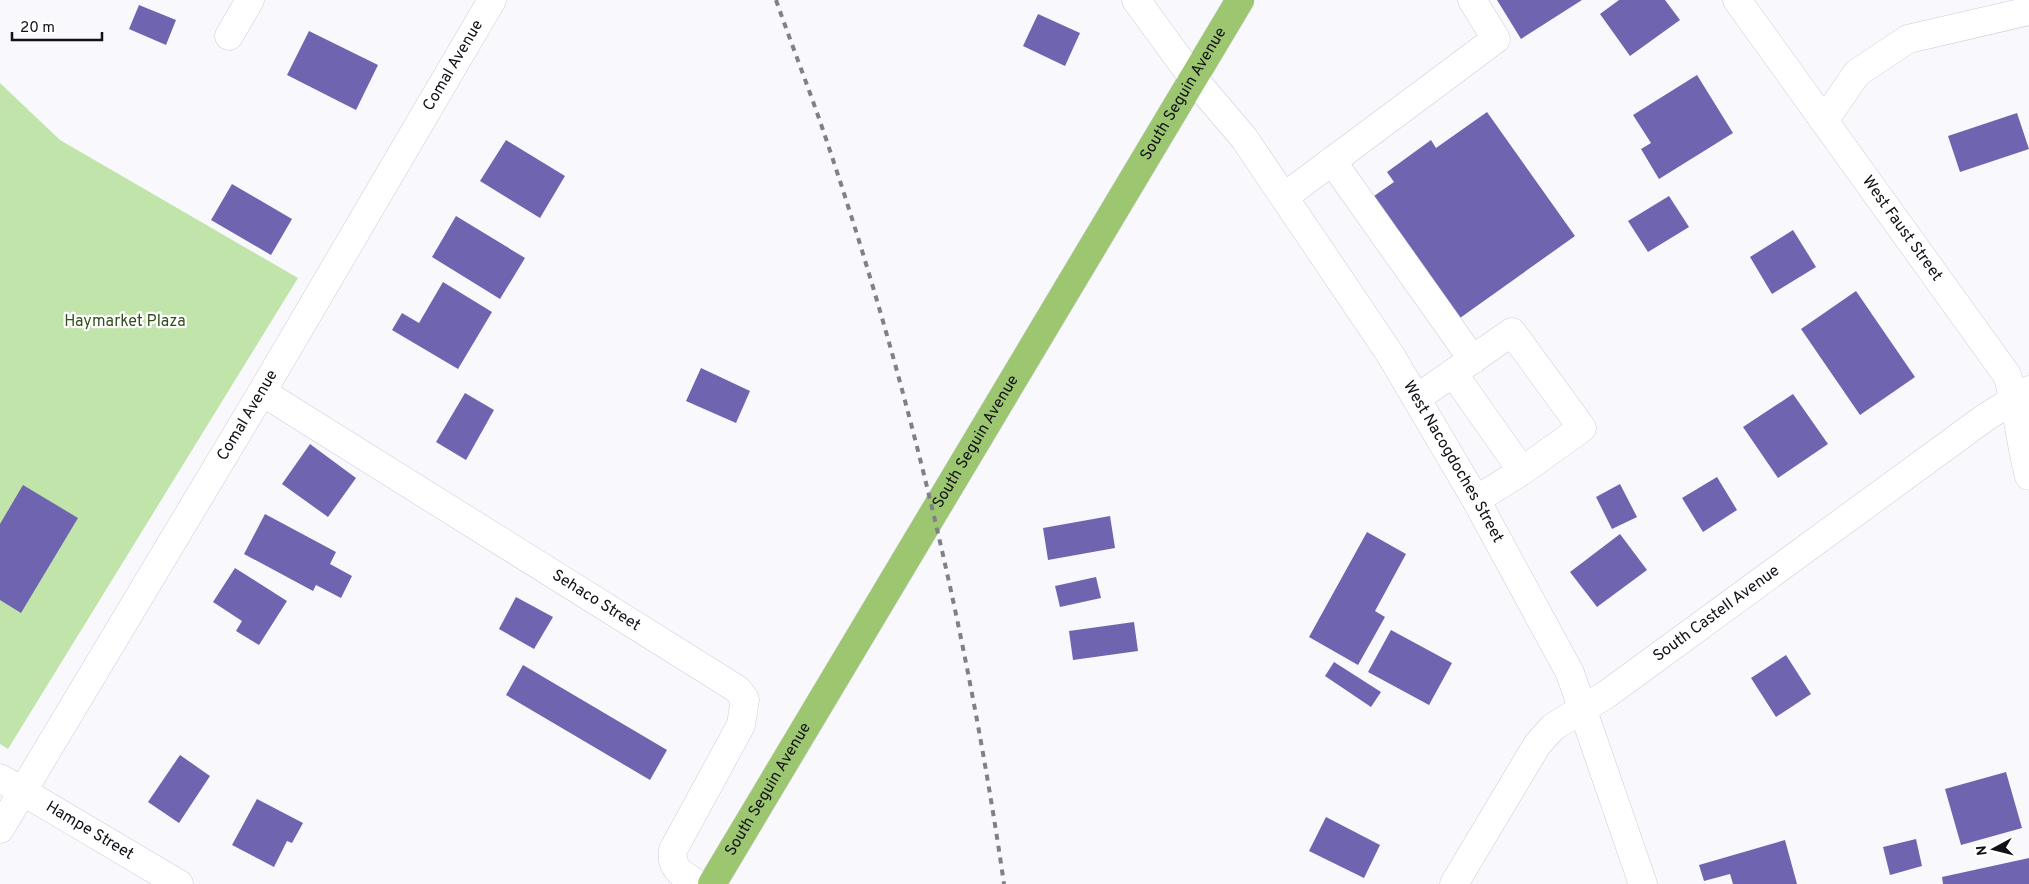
<svg xmlns="http://www.w3.org/2000/svg" width="2029" height="884" viewBox="0 0 2029 884" font-family="Overpass,sans-serif">
  <style>
    .green { fill: #c0e4aa }
    .building { fill: #6f64b0 }
    .lines { fill: none; stroke-linecap: round; stroke-linejoin: round }
    .minor-casing { stroke: #cccbdf; stroke-width: 29 }
    .major-casing { stroke: #d4d4d5; stroke-width: 29 }
    .minor { stroke: #fff; stroke-width: 28 }
    .major { stroke: #9dc670; stroke-width: 28 }
    .rail { stroke: #808085; stroke-width: 4; stroke-dasharray: 6 6; stroke-linecap: butt }
    .labels { text-anchor: middle; dominant-baseline: central; stroke-width: 4.5; stroke-linejoin: round; paint-order: stroke }
    .street-label { font-size: 16px; fill: #111117; stroke: #fff }
    .park-label { font-size: 16px; fill: #32501b; stroke: #fff }
  </style>
  <rect width="100%" height="100%" fill="#f9f9fd"/>
  <!-- green -->
  <path class="green" d="M0 83 60 140 298 278 8 749 0 744Z"/>
  <!-- building -->
  <g class="building">
    <path d="M1497 0H1582L1521 39Z"/>
    <path d="M1619 0H1665L1680 20 1630 56 1600 14Z"/>
    <path d="M139 5 176 20 166 45 129 29Z"/>
    <path d="M1038 14 1080 33 1065 66 1023 46Z"/>
    <path d="M309 31 378 65 356 110 287 75Z"/>
    <path d="M1697 75 1733 133 1659 179 1641 149 1651 143 1633 115Z"/>
    <path d="M1487 112 1575 236 1460 318 1374 196 1394 182 1387 172 1431 140 1436 148Z"/>
    <path d="M2017 113 2029 149 1960 172 1948 136Z"/>
    <path d="M506 140 565 176 540 218 480 181Z"/>
    <path d="M232 184 292 219 271 255 211 220Z"/>
    <path d="M1669 196 1689 227 1648 252 1628 221Z"/>
    <path d="M456 216 525 258 500 299 432 257Z"/>
    <path d="M1793 230 1816 267 1772 294 1750 257Z"/>
    <path d="M443 282 492 312 458 369 392 330 402 313 419 323Z"/>
    <path d="M1856 291 1915 377 1860 415 1801 329Z"/>
    <path d="M701 368 750 391 736 423 686 401Z"/>
    <path d="M465 393 494 410 466 460 436 442Z"/>
    <path d="M1793 394 1828 444 1778 478 1743 427Z"/>
    <path d="M310 444 356 478 328 517 282 484Z"/>
    <path d="M1717 477 1737 510 1703 532 1682 498Z"/>
    <path d="M1620 484 1637 517 1612 529 1596 497Z"/>
    <path d="M23 485 78 518 21 613 0 600V524Z"/>
    <path d="M265 514 336 552 330 564 352 576 341 598 316 585 313 591 244 554Z"/>
    <path d="M1110 516 1115 548 1048 560 1043 528Z"/>
    <path d="M1367 532 1406 554 1375 611 1385 617 1358 665 1309 637Z"/>
    <path d="M1620 534 1647 570 1597 607 1570 572Z"/>
    <path d="M235 568 287 601 259 645 236 631 242 621 213 602Z"/>
    <path d="M1096 577 1101 598 1060 607 1055 586Z"/>
    <path d="M516 597 553 617 534 649 499 629Z"/>
    <path d="M1134 622 1138 651 1073 660 1069 631Z"/>
    <path d="M1391 630 1452 663 1429 705 1368 672Z"/>
    <path d="M1786 655 1811 694 1776 717 1751 678Z"/>
    <path d="M1334 662 1381 692 1371 707 1325 676Z"/>
    <path d="M523 665 667 750 650 780 506 695Z"/>
    <path d="M180 755 210 776 179 823 148 802Z"/>
    <path d="M2006 772 2022 828 1961 845 1945 789Z"/>
    <path d="M257 799 303 823 292 843 287 841 274 867 232 845Z"/>
    <path d="M1326 817 1380 845 1364 878 1309 851Z"/>
    <path d="M1916 839 1922 866 1890 875 1883 847Z"/>
    <path d="M1785 840 1797 884H1733L1730 874 1704 881 1699 865Z"/>
    <path d="M2029 858V884H1943L1942 877Z"/>
  </g>
  <g class="lines">
    <!-- minor casing -->
    <g class="minor-casing">
      <g id="minor">
        <path id="s1" d="M1136 0 1193 78 1244 138 1390 354 1476 500 1570 673 1643 884"/>
        <path id="s2" d="M1737 0 2007 375C2018 408 2020 443 2029 476"/>
        <path d="M229 36 250 0"/>
        <path d="M1824 121 1857 73 1908 39 2029 11"/>
        <path d="M1332 161 1473 360"/>
        <path d="M1284 197 1496 39 1472 0"/>
        <path d="M1453 373 1522 471"/>
        <path id="s3" d="M262 392 737 689 745 699 741 725 673 850C670 869 683 875 698 884"/>
        <path d="M1417 398 1512 332 1582 428 1522 471 1476 500"/>
        <path id="s4" d="M0 778 179 884"/>
        <path id="s5" d="M0 829 262 392 492 0"/>
        <path id="s6" d="M1454 884 1537 745 1553 727 1607 694 1986 417 2029 390"/>
      </g>
    </g>
    <!-- major casing -->
    <g class="major-casing">
      <g id="major">
        <path id="s7" d="M712 884 1240 0"/>
      </g>
    </g>
    <!-- minor -->
    <use href="#minor" class="minor"/>
    <!-- major -->
    <use href="#major" class="major"/>
    <!-- rail -->
    <path class="rail" d="M776 0C791 43 808 86 823 130 906 374 967 628 1004 884"/>
  </g>
  <g class="labels">
    <!-- street labels -->
    <g class="street-label">
      <text stroke="none"><textPath href="#s5" startOffset="888">Comal Avenue</textPath></text>
      <text stroke="none"><textPath href="#s7" startOffset="920">South Seguin Avenue</textPath></text>
      <text stroke="none"><textPath href="#s2" startOffset="282">West Faust Street</textPath></text>
      <text stroke="none"><textPath href="#s5" startOffset="482">Comal Avenue</textPath></text>
      <text stroke="none"><textPath href="#s7" startOffset="515">South Seguin Avenue</textPath></text>
      <text stroke="none"><textPath href="#s1" startOffset="561">West Nacogdoches Street</textPath></text>
      <text stroke="none"><textPath href="#s3" startOffset="394">Sehaco Street</textPath></text>
      <text stroke="none"><textPath href="#s6" startOffset="385">South Castell Avenue</textPath></text>
      <text stroke="none"><textPath href="#s7" startOffset="110">South Seguin Avenue</textPath></text>
      <text stroke="none"><textPath href="#s4" startOffset="104">Hampe Street</textPath></text>
    </g>
    <!-- park labels -->
    <g class="park-label">
      <text x="125" y="322">Haymarket Plaza</text>
    </g>
  </g>
  <!-- north arrow -->
  <g transform="translate(1994 849) rotate(263)" stroke="#ffffff" stroke-width="4" paint-order="stroke">
  <path d="M0-4L9 19L0 12L-9 19Z" fill="#111117"/>
  <text y="-8" font-size="14" font-weight="bold" text-anchor="middle" fill="#111117">N</text>
  </g>
  <!-- scale -->
  <path d="M12 32v8h90v-8" fill="none" stroke="#111117" stroke-width="2.5"/>
  <text x="20" y="32" font-size="15" fill="#111117" stroke="#ffffff" stroke-width="4" paint-order="stroke">20 m</text>
</svg>
